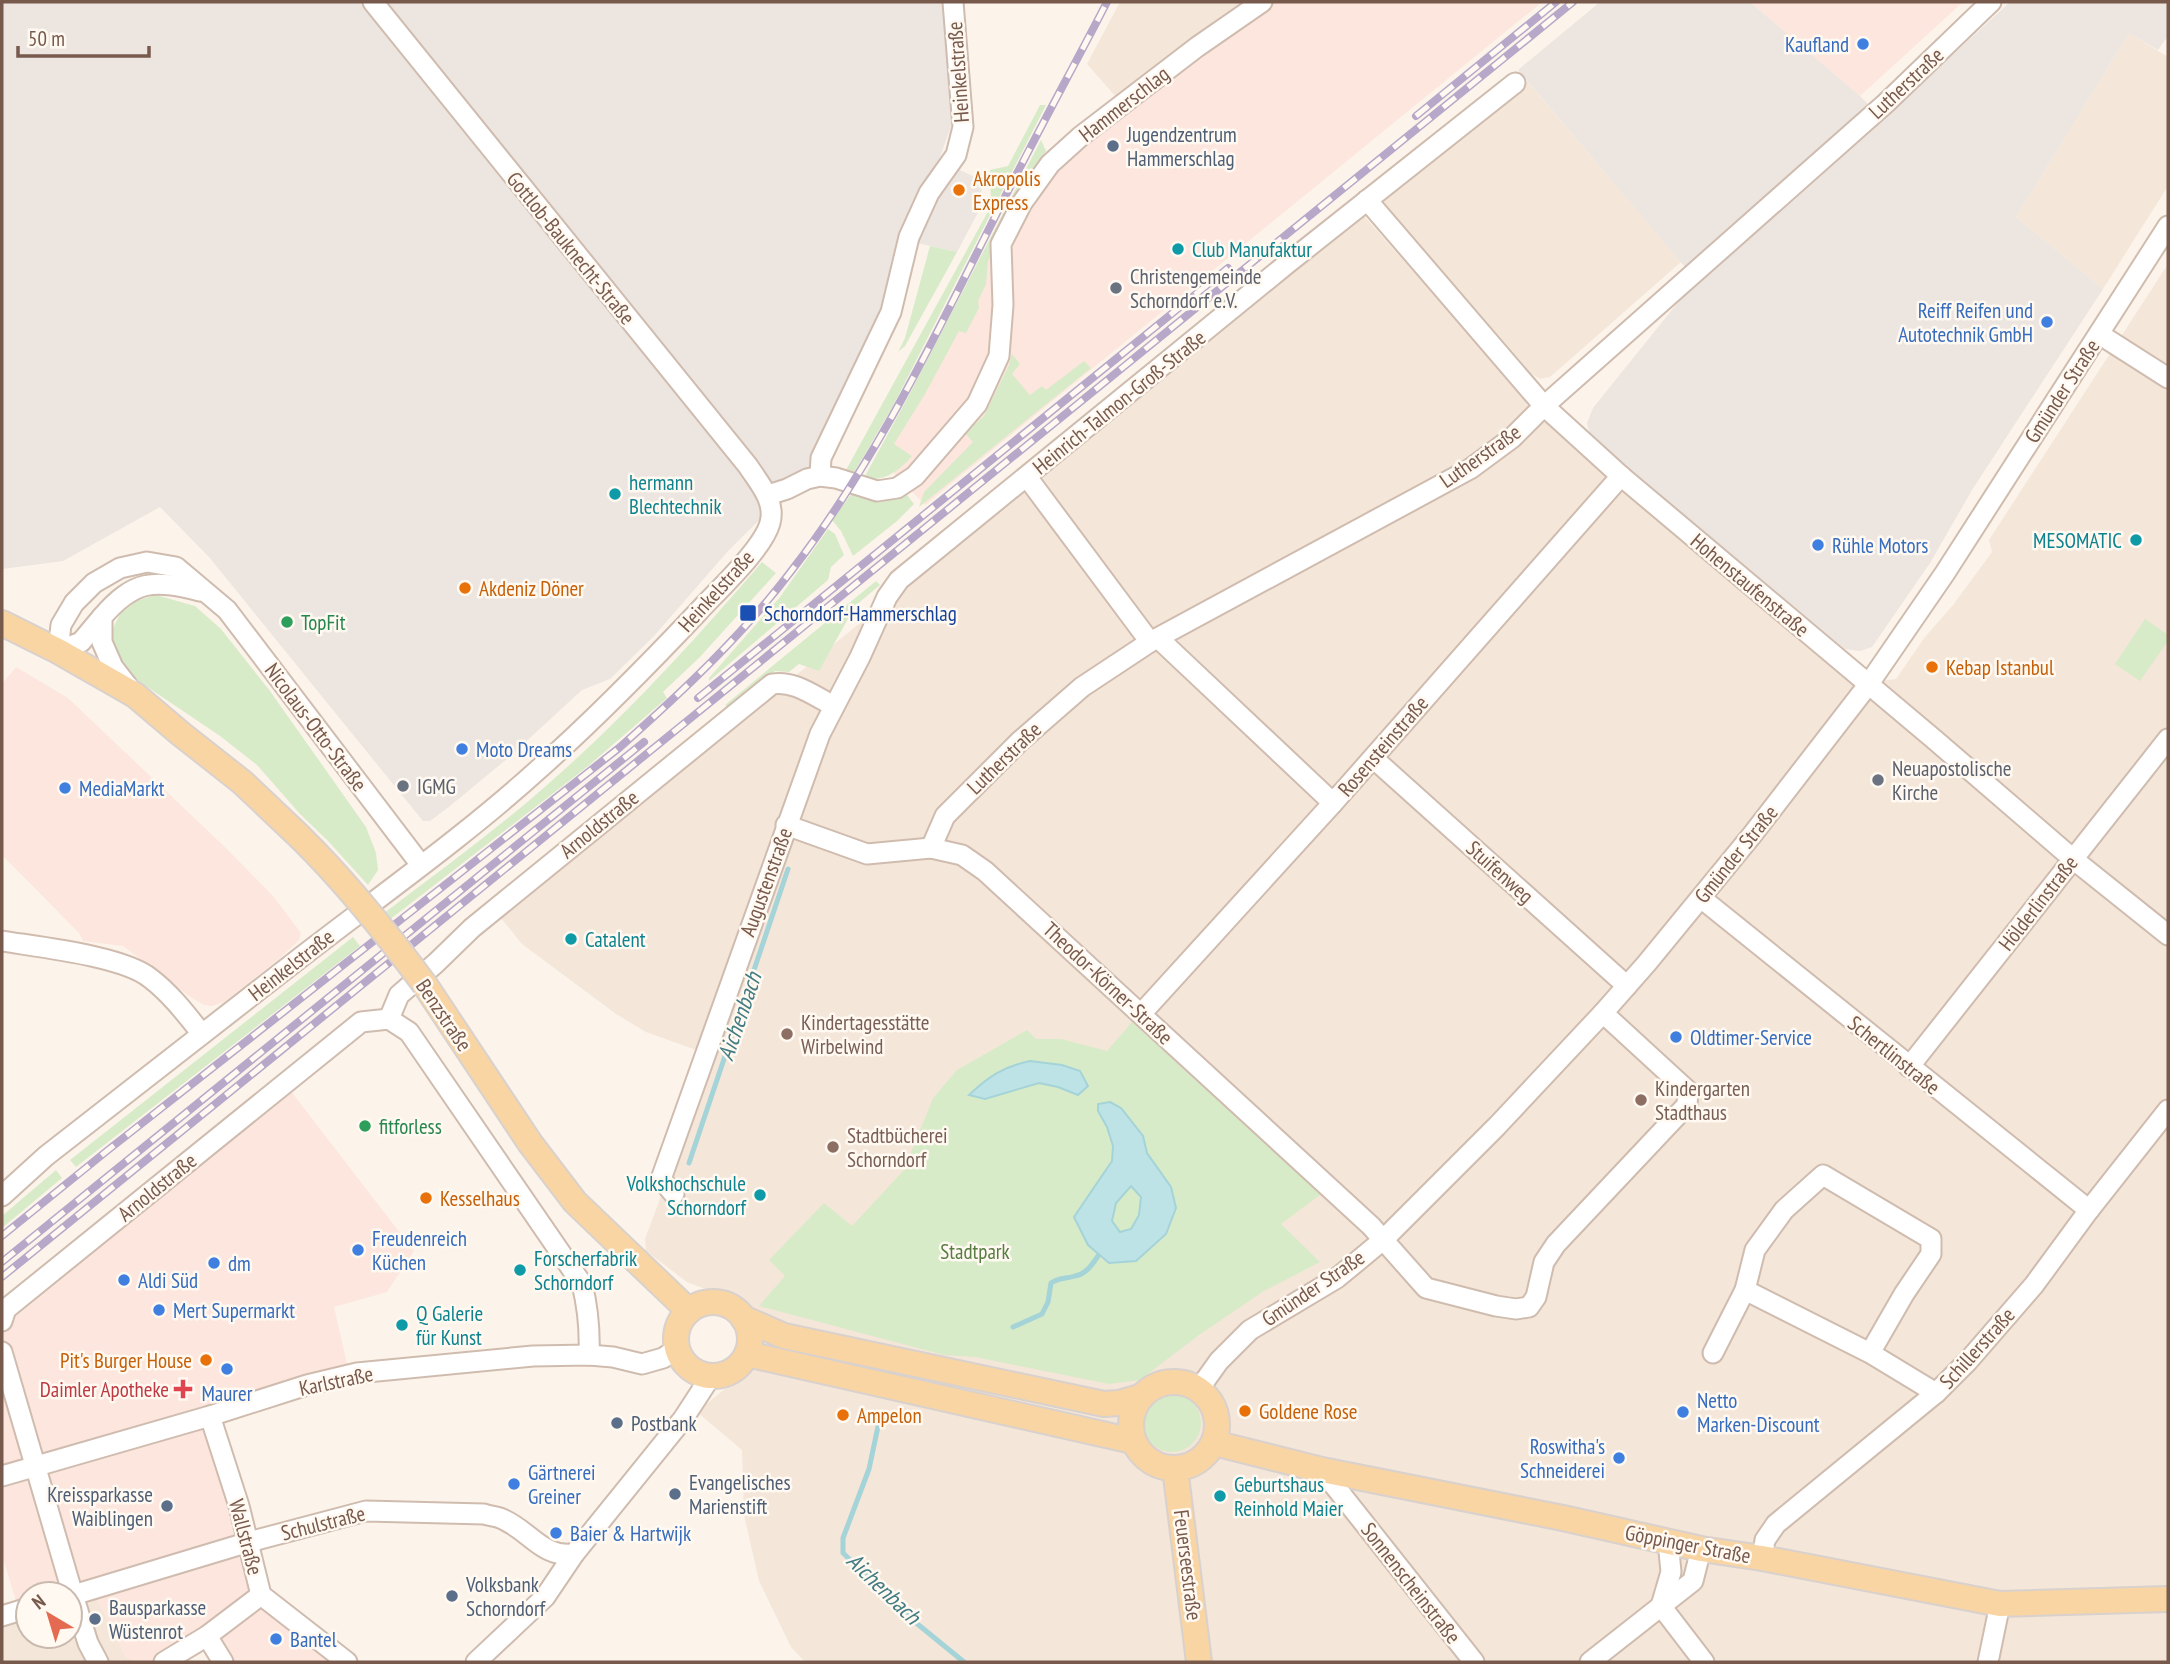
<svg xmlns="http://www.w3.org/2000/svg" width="2170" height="1664" viewBox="0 0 2170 1664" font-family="'PT Sans Narrow',sans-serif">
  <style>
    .residential { fill: #f4e6d9 }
    .commercial { fill: #fce6de }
    .industrial { fill: #ece5e0 }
    .green { fill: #d8ebc8; fill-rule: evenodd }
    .water { fill: #bee3e7; stroke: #a4d3d8; stroke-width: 2; fill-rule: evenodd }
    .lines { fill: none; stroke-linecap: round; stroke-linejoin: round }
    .stream { stroke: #a4d3d8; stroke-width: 5 }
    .minor-casing { stroke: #cfbcaf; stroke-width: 23 }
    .major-casing { stroke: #d9d1cd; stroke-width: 28 }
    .minor { stroke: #fff; stroke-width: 19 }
    .major { stroke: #f9d5a4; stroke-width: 24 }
    .rail-casing { stroke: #b7a7c8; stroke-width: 8 }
    .rail { stroke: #fff9f1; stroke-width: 5; stroke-dasharray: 16; stroke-linecap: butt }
    .major-bridge-casing { stroke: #d9d1cd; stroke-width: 28; stroke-linecap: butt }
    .major-bridge { stroke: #f9d5a4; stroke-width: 24 }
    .shop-dot { fill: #3f7fe0; stroke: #fff9f1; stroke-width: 2.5 }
    .service-dot { fill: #5c6f8a; stroke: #fff9f1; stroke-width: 2.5 }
    .food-dot { fill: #e8710a; stroke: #fff9f1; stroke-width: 2.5 }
    .culture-dot { fill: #0f9aa8; stroke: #fff9f1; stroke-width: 2.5 }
    .worship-dot { fill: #6b7280; stroke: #fff9f1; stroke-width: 2.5 }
    .transit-dot { fill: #1a4fb4; stroke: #fff9f1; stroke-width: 2.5 }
    .leisure-dot { fill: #2e9e5b; stroke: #fff9f1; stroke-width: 2.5 }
    .education-dot { fill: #8d6e63; stroke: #fff9f1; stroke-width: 2.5 }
    .health-dot { fill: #e0444e; stroke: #fff9f1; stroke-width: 2.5 }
    .labels { text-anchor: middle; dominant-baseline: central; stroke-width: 5; stroke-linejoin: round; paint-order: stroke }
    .shop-label { font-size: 21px; fill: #366cbe; stroke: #fff9f1; text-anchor: start }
    .street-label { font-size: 21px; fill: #785a4d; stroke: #fff9f1 }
    .service-label { font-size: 21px; fill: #4e5e75; stroke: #fff9f1; text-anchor: start }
    .food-label { font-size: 21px; fill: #c56008; stroke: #fff9f1; text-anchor: start }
    .culture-label { font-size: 21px; fill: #0d838f; stroke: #fff9f1; text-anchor: start }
    .worship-label { font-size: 21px; fill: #5b616d; stroke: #fff9f1; text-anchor: start }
    .transit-label { font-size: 21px; fill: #164399; stroke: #fff9f1; text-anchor: start }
    .leisure-label { font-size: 21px; fill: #27864d; stroke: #fff9f1; text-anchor: start }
    .education-label { font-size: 21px; fill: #785e54; stroke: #fff9f1; text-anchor: start }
    .park-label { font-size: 21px; fill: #587d44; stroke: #fff9f1 }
    .health-label { font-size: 21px; fill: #be3a42; stroke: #fff9f1; text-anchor: end }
    .water-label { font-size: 23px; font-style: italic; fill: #437c83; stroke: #fff9f1 }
  </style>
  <rect width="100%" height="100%" fill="#fcf4ea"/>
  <!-- residential -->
  <g class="residential">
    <path d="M1120 2H1248L1117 98 1087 64Z"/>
    <path d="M2129 33 2168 57V186L2103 289 2016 217Z"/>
    <path d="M1527 81 1681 262 1550 377 1540 379 1532 374 1384 204 1385 195Z"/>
    <path d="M1364 216 1528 401 1856 684 1896 679 1925 637 1953 605 1992 552 1989 540 2168 264V1662H805L791 1647 759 1581 744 1515 742 1450 697 1412 734 1381 761 1345 755 1319 740 1302 687 1282 646 1251 645 1239 713 1056 646 1032 616 1014 522 944 500 917 1159 379Z"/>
    <path d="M95 1594 126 1657 134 1662H2V1622L28 1614V1636H70V1601Z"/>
  </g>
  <!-- commercial -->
  <g class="commercial">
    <path d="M1267 2H1542L925 505 878 457 1012 204 1055 165Z"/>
    <path d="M1750 2H1963L1860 96Z"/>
    <path d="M16 667 68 698 227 849 273 896 301 933 299 940 280 958 224 1002 212 1006 204 1005 189 996 123 946 83 941 79 933 2 855V684Z"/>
    <path d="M280 1077 414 1251 387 1292 334 1307 348 1368 207 1413 265 1595 347 1662H223L209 1639 168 1662H134L126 1658 94 1594H28V1614L21 1617 2 1555V1313Z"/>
  </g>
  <!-- industrial -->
  <g class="industrial">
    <path d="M2 2H945L952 123 939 160 981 180 982 205 957 252 917 243 836 444 728 551 654 636 610 679 582 690 508 758 450 806 430 821H423L209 557 160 507 63 561 2 569Z"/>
    <path d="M1600 2H1750L1860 96 1883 119 2010 2H2168V36L2158 50 2129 33 2016 217 2103 289 1972 490 1930 563 1872 647 1860 651 1845 649 1591 439 1587 423 1593 408 1696 280 1518 70Z"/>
  </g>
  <!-- green -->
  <g class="green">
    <path d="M1040 105H1046L893 406 854 473 846 470 991 206 990 170 1008 166Z"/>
    <path d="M1041 140 1046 151 1027 177 996 240 988 262 986 284 978 301 979 308 966 333 959 331 925 394 894 444 912 456C898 472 884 482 864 478L908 397Z"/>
    <path d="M930 246 957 252 905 346 898 352 905 338Z"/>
    <path d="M1012 354 1020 364 1012 374 1030 395 1042 386 1046 390 1084 361 1091 368 919 507 924 492 973 442 965 433 984 416 1009 365Z"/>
    <path d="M852 493 878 500 907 495 914 504 897 521 853 556 841 531 832 520Z"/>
    <path d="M828 529 835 534 844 555 831 567 828 580 709 681V678L780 597Z"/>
    <path d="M762 562 776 573 700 657 663 692 667 698 587 767 388 921 383 914C438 872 495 831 547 785 625 717 695 640 762 562Z"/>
    <path d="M876 581 880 585 855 606 819 671 799 664 789 672 775 671 728 707 725 705Z"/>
    <path d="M156 595 195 606 221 629 270 691 366 827 376 853 378 870 368 885 328 841 300 814 257 765 220 736 137 680 118 661 112 643 113 628 120 614 136 601Z"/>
    <path d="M2145 619 2168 635V641L2140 681 2115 664Z"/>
    <path d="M353 937 360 946 76 1167 70 1160Z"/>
    <path d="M1132 1022 1321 1194 1281 1224 1320 1262 1264 1291 1199 1335 1140 1380 1109 1384 975 1357 944 1355 759 1306 785 1276 769 1260 824 1203 852 1226 904 1170 933 1098 957 1070 1027 1030 1036 1039H1061L1107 1051ZM1098 1111 1143 1136 1147 1153 1171 1187 1136 1261 1108 1263 1098 1256 1074 1217C1087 1200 1115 1168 1113 1146 1112 1133 1104 1121 1098 1111Z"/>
    <path d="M56 1170 62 1178 2 1228V1216Z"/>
    <path d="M1131 1185 1141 1197 1139 1215 1131 1229 1119 1232 1112 1221 1116 1203Z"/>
    <circle cx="1172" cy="1423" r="29"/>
  </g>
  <!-- water -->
  <g class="water">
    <path d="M1030 1061 1062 1065 1080 1071 1088 1086 1078 1095 1058 1087 1039 1083 985 1099 969 1095C989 1076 1003 1067 1030 1061Z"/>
    <path d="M1110 1102 1121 1108 1143 1136 1147 1153 1171 1187 1176 1208 1166 1234 1136 1261 1109 1263 1088 1245 1074 1217 1112 1161 1113 1146 1107 1127 1098 1111V1104ZM1131 1186 1141 1197 1139 1215 1131 1229 1120 1232 1112 1221 1116 1203Z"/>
  </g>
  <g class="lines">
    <!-- stream -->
    <g class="stream">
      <path d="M689 1163 788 869"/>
      <path d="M1013 1327 1042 1314 1048 1302 1051 1283C1060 1277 1066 1279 1075 1276 1086 1274 1092 1265 1098 1256"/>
      <path d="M880 1417 869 1469 843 1538V1553L915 1622 964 1662"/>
    </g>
    <!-- minor casing -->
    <g class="minor-casing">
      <g id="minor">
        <path d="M1367 200 1544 406 1621 476 1935 740 2073 859 2168 935"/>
        <path d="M2099 334 2168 378"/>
        <path d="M820 476 821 458 891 312 909 237 929 193 956 155 963 127 953 2"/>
        <path d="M1027 477 1150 642"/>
        <path d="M768 495 787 489 807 479 820 476 836 478 877 491 897 488 915 476 977 404 999 356 1003 305 1001 244 1022 203 1050 164 1081 136 1197 47 1262 2"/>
        <path d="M102 617 81 642 58 651 61 625 74 603 94 583 120 568 147 562 176 567 227 610 421 865"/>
        <path d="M1158 638 1333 803"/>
        <path d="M130 689 113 667 102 642V617C134 580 153 579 200 591"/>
        <path d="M1373 758 1627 986"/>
        <path d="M786 825 867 854 931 848 962 855 985 871 1371 1226 1426 1288 1496 1306 1516 1309 1529 1307 1536 1297 1544 1262 1556 1244 1687 1105 1688 1091 1603 1013"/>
        <path d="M931 848 945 816 1020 741 1082 687 1150 642 1470 469 1512 438 1544 406 1886 103 1991 2"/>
        <path d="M1701 898 2089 1210"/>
        <path d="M2 941C38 947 123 956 150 978 170 993 186 1014 202 1034"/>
        <path d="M1141 1014 1333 803 1621 476"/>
        <path d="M389 1019 399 995 436 963 472 928 772 684C794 680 814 696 834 706"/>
        <path d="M1909 1067 2168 739"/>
        <path d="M674 1194 661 1179 820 734 860 657 887 597 899 580 1288 263 1515 83"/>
        <path d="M2 1196 46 1156C129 1091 212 1026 296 961 377 898 463 838 540 768 595 719 647 666 698 612 717 591 763 549 770 523 776 501 759 483 748 466L373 2"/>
        <path d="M2 1321 6 1309 361 1022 389 1019 409 1032 582 1284C588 1308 590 1330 589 1355"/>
        <path d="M2 1352 73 1595 88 1643 98 1662"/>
        <path d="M1713 1353 1745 1290"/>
        <path d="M1870 1353 1904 1294 1931 1254V1239L1823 1175 1784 1210 1755 1250 1745 1290 1870 1353 1936 1393"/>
        <path d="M1199 1389 1219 1361 1250 1330 1337 1278 1383 1240 1497 1126 1603 1013 1647 963 1752 835 1868 685 1945 573 2168 226"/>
        <path d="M210 1416 239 1506 261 1595 347 1662"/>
        <path d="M1322 1470 1474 1662"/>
        <path d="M2 1476 210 1416 307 1385 357 1373 533 1356 589 1355 613 1357 642 1364 663 1358 677 1349"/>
        <path d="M1762 1558 1765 1540 1776 1524 1936 1393 1968 1361 2034 1285 2089 1210 2168 1110"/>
        <path d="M70 1596 249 1542 366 1511 484 1514C489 1516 495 1516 500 1518 529 1529 541 1558 574 1554"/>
        <path d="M1661 1606 1704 1662"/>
        <path d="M1661 1606 1671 1572 1668 1541"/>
        <path d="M2 1616 28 1608"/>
        <path d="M207 1636 223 1662"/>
        <path d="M164 1662 207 1636 261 1595"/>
        <path d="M476 1662 545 1597 574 1554 683 1419 711 1376"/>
        <path d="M1590 1662 1693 1581 1701 1549"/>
        <path d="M1988 1662 2000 1604"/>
      </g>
    </g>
    <!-- major casing -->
    <g class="major-casing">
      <g id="major">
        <path d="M2 623 58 651 135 695 181 734 242 782 299 836"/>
        <path d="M425 985 530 1143 575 1202 689 1311"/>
        <circle cx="713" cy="1339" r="37"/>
        <path d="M743 1318 784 1336 1104 1404 1119 1403 1140 1397"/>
        <path d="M747 1354 1133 1441"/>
        <circle cx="1174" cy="1425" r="43"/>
        <path d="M1214 1443 1322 1470 1563 1518 1701 1549 1762 1558 2000 1604 2168 1599"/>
        <path d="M1175 1468 1199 1662"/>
      </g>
    </g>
    <!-- minor -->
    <use href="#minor" class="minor"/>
    <!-- major -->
    <use href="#major" class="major"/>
    <!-- rail casing -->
    <g class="rail-casing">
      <g id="rail">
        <path d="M1416 116 1556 2"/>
        <path d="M698 698 1228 268"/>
        <path d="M2 1236 108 1150 619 748C681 693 742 636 792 570 877 460 935 336 997 213 1032 142 1071 72 1107 2"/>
        <path d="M2 1262 644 742"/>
        <path d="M2 1277 1573 2"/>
      </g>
    </g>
    <!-- rail -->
    <use href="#rail" class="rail"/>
    <!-- major-bridge casing -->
    <g class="major-bridge-casing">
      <path id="major-bridge" d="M299 836C346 882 386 932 425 985"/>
    </g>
    <!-- major-bridge -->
    <use href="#major-bridge" class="major-bridge"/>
  </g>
  <!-- markers -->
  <g class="shop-dot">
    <circle cx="1863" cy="44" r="7"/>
    <circle cx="2047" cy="322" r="7"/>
    <circle cx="1818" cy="545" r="7"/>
    <circle cx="462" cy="749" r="7"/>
    <circle cx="65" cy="788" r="7"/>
    <circle cx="1676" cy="1037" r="7"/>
    <circle cx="358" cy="1250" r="7"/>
    <circle cx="214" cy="1263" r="7"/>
    <circle cx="124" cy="1280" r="7"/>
    <circle cx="159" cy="1310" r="7"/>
    <circle cx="227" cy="1369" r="7"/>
    <circle cx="1683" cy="1412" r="7"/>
    <circle cx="1619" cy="1458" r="7"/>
    <circle cx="514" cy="1484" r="7"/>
    <circle cx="556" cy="1533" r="7"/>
    <circle cx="276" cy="1639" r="7"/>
  </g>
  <g class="service-dot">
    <circle cx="1113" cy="146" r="7"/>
    <circle cx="617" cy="1423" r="7"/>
    <circle cx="675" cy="1494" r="7"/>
    <circle cx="167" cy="1506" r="7"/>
    <circle cx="452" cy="1596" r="7"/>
    <circle cx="95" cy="1619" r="7"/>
  </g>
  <g class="food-dot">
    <circle cx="959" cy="190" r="7"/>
    <circle cx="465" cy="588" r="7"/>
    <circle cx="1932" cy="667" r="7"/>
    <circle cx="426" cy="1198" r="7"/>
    <circle cx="206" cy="1360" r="7"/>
    <circle cx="1245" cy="1411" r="7"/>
    <circle cx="843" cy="1415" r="7"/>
  </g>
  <g class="culture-dot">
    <circle cx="1178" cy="249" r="7"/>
    <circle cx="615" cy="494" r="7"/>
    <circle cx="2136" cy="540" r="7"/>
    <circle cx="571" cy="939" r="7"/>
    <circle cx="760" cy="1195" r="7"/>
    <circle cx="520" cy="1270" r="7"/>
    <circle cx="402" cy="1325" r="7"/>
    <circle cx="1220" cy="1496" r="7"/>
  </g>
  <g class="worship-dot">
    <circle cx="1116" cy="288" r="7"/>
    <circle cx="1878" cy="780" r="7"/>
    <circle cx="403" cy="786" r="7"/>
  </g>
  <rect class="transit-dot" x="739" y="604" width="18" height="18" rx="3.5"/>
  <g class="leisure-dot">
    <circle cx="287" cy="622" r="7"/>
    <circle cx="365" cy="1126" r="7"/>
  </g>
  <g class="education-dot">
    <circle cx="787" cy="1034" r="7"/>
    <circle cx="1641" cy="1100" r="7"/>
    <circle cx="833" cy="1147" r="7"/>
  </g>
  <path class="health-dot" d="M179.5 1378.5h7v7h7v7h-7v7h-7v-7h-7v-7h7z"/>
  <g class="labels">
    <!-- shop labels -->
    <g class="shop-label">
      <text x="1849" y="44" text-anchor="end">Kaufland</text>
      <text x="2033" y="310" text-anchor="end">Reiff Reifen und<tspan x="2033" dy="24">Autotechnik GmbH</tspan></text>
      <text x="1832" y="545">Rühle Motors</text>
      <text x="476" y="749">Moto Dreams</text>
      <text x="79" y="788">MediaMarkt</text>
      <text x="1690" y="1037">Oldtimer-Service</text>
      <text x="372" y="1238">Freudenreich<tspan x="372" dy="24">Küchen</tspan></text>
      <text x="228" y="1263">dm</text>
      <text x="138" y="1280">Aldi Süd</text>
      <text x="173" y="1310">Mert Supermarkt</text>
      <text x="227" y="1393" text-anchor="middle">Maurer</text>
      <text x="1697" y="1400">Netto<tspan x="1697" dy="24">Marken-Discount</tspan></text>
      <text x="1605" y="1446" text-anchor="end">Roswitha's<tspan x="1605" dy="24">Schneiderei</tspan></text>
      <text x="528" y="1472">Gärtnerei<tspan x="528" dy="24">Greiner</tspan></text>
      <text x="570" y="1533">Baier &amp; Hartwijk</text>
      <text x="290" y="1639">Bantel</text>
    </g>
    <!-- street labels -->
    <g class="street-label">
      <text transform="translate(958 72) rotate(-94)">Heinkelstraße</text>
      <text transform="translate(1906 83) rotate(-43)">Lutherstraße</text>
      <text transform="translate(1124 104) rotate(-38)">Hammerschlag</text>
      <text transform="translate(571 248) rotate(51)">Gottlob-Bauknecht-Straße</text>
      <text transform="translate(2062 391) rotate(-57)">Gmünder Straße</text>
      <text transform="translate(1119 402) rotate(-39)">Heinrich-Talmon-Groß-Straße</text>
      <text transform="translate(1480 456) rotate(-35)">Lutherstraße</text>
      <text transform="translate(1750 585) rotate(40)">Hohenstaufenstraße</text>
      <text transform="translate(716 591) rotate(-48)">Heinkelstraße</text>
      <text transform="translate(316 727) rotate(53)">Nicolaus-Otto-Straße</text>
      <text transform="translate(1383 746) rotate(-49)">Rosensteinstraße</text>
      <text transform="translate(1004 758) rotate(-44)">Lutherstraße</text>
      <text transform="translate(599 824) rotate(-39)">Arnoldstraße</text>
      <text transform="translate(1736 854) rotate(-51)">Gmünder Straße</text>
      <text transform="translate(1500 872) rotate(42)">Stuifenweg</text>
      <text transform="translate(766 882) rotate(-70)">Augustenstraße</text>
      <text transform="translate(2038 903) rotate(-52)">Hölderlinstraße</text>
      <text transform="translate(291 965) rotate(-38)">Heinkelstraße</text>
      <text transform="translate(1108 983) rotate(43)">Theodor-Körner-Straße</text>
      <text transform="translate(444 1015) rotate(56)">Benzstraße</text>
      <text transform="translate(1894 1055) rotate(39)">Schertlinstraße</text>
      <text transform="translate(157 1187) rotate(-39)">Arnoldstraße</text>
      <text transform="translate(1313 1288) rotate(-34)">Gmünder Straße</text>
      <text transform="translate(1977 1348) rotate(-48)">Schillerstraße</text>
      <text transform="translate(336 1381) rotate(-12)">Karlstraße</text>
      <text transform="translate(323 1523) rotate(-14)">Schulstraße</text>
      <text transform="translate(246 1537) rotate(75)">Wallstraße</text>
      <text transform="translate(1688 1544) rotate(11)">Göppinger Straße</text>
      <text transform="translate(1188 1565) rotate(83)">Feuerseestraße</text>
      <text transform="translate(1411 1583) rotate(52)">Sonnenscheinstraße</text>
    </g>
    <!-- service labels -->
    <g class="service-label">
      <text x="1127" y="134">Jugendzentrum<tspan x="1127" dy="24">Hammerschlag</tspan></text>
      <text x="631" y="1423">Postbank</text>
      <text x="689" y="1482">Evangelisches<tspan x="689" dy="24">Marienstift</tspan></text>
      <text x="153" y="1494" text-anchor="end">Kreissparkasse<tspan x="153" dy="24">Waiblingen</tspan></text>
      <text x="466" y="1584">Volksbank<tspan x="466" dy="24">Schorndorf</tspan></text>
      <text x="109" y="1607">Bausparkasse<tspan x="109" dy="24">Wüstenrot</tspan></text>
    </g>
    <!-- food labels -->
    <g class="food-label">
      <text x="973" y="178">Akropolis<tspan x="973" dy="24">Express</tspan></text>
      <text x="479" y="588">Akdeniz Döner</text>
      <text x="1946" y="667">Kebap Istanbul</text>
      <text x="440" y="1198">Kesselhaus</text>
      <text x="192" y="1360" text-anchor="end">Pit's Burger House</text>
      <text x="1259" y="1411">Goldene Rose</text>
      <text x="857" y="1415">Ampelon</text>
    </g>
    <!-- culture labels -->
    <g class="culture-label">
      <text x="1192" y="249">Club Manufaktur</text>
      <text x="629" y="482">hermann<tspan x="629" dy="24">Blechtechnik</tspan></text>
      <text x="2122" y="540" text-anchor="end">MESOMATIC</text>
      <text x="585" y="939">Catalent</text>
      <text x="746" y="1183" text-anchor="end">Volkshochschule<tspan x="746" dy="24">Schorndorf</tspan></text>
      <text x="534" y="1258">Forscherfabrik<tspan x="534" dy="24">Schorndorf</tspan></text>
      <text x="416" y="1313">Q Galerie<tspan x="416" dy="24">für Kunst</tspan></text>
      <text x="1234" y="1484">Geburtshaus<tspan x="1234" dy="24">Reinhold Maier</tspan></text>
    </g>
    <!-- worship labels -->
    <g class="worship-label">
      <text x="1130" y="276">Christengemeinde<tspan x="1130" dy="24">Schorndorf e.V.</tspan></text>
      <text x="1892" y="768">Neuapostolische<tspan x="1892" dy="24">Kirche</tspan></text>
      <text x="417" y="786">IGMG</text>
    </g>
    <!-- transit labels -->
    <g class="transit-label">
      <text x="764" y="613">Schorndorf-Hammerschlag</text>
    </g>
    <!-- leisure labels -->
    <g class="leisure-label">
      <text x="301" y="622">TopFit</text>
      <text x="379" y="1126">fitforless</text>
    </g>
    <!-- education labels -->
    <g class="education-label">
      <text x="801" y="1022">Kindertagesstätte<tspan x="801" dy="24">Wirbelwind</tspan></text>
      <text x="1655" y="1088">Kindergarten<tspan x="1655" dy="24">Stadthaus</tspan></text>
      <text x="847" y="1135">Stadtbücherei<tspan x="847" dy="24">Schorndorf</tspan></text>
    </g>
    <!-- park labels -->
    <g class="park-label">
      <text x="975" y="1251">Stadtpark</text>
    </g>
    <!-- health labels -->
    <g class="health-label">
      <text x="169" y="1389">Daimler Apotheke</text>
    </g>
    <!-- water labels -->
    <g class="water-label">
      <text transform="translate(739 1016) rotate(-71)">Aichenbach</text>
      <text transform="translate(884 1588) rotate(44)">Aichenbach</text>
    </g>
  </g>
  <!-- border -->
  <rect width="2170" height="1664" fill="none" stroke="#785a4d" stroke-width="7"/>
  <!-- north arrow -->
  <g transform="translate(49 1615) rotate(322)"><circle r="33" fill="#fff9f1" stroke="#c9b9af" stroke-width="2"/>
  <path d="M0-5L12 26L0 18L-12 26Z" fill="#e46b52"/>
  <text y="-10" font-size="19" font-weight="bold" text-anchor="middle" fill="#785a4d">N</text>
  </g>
  <!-- scale -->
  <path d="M18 46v10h131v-10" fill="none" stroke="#785a4d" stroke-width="3.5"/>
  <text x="28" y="46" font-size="21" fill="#785a4d" stroke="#fff9f1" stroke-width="5" paint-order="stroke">50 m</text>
</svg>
